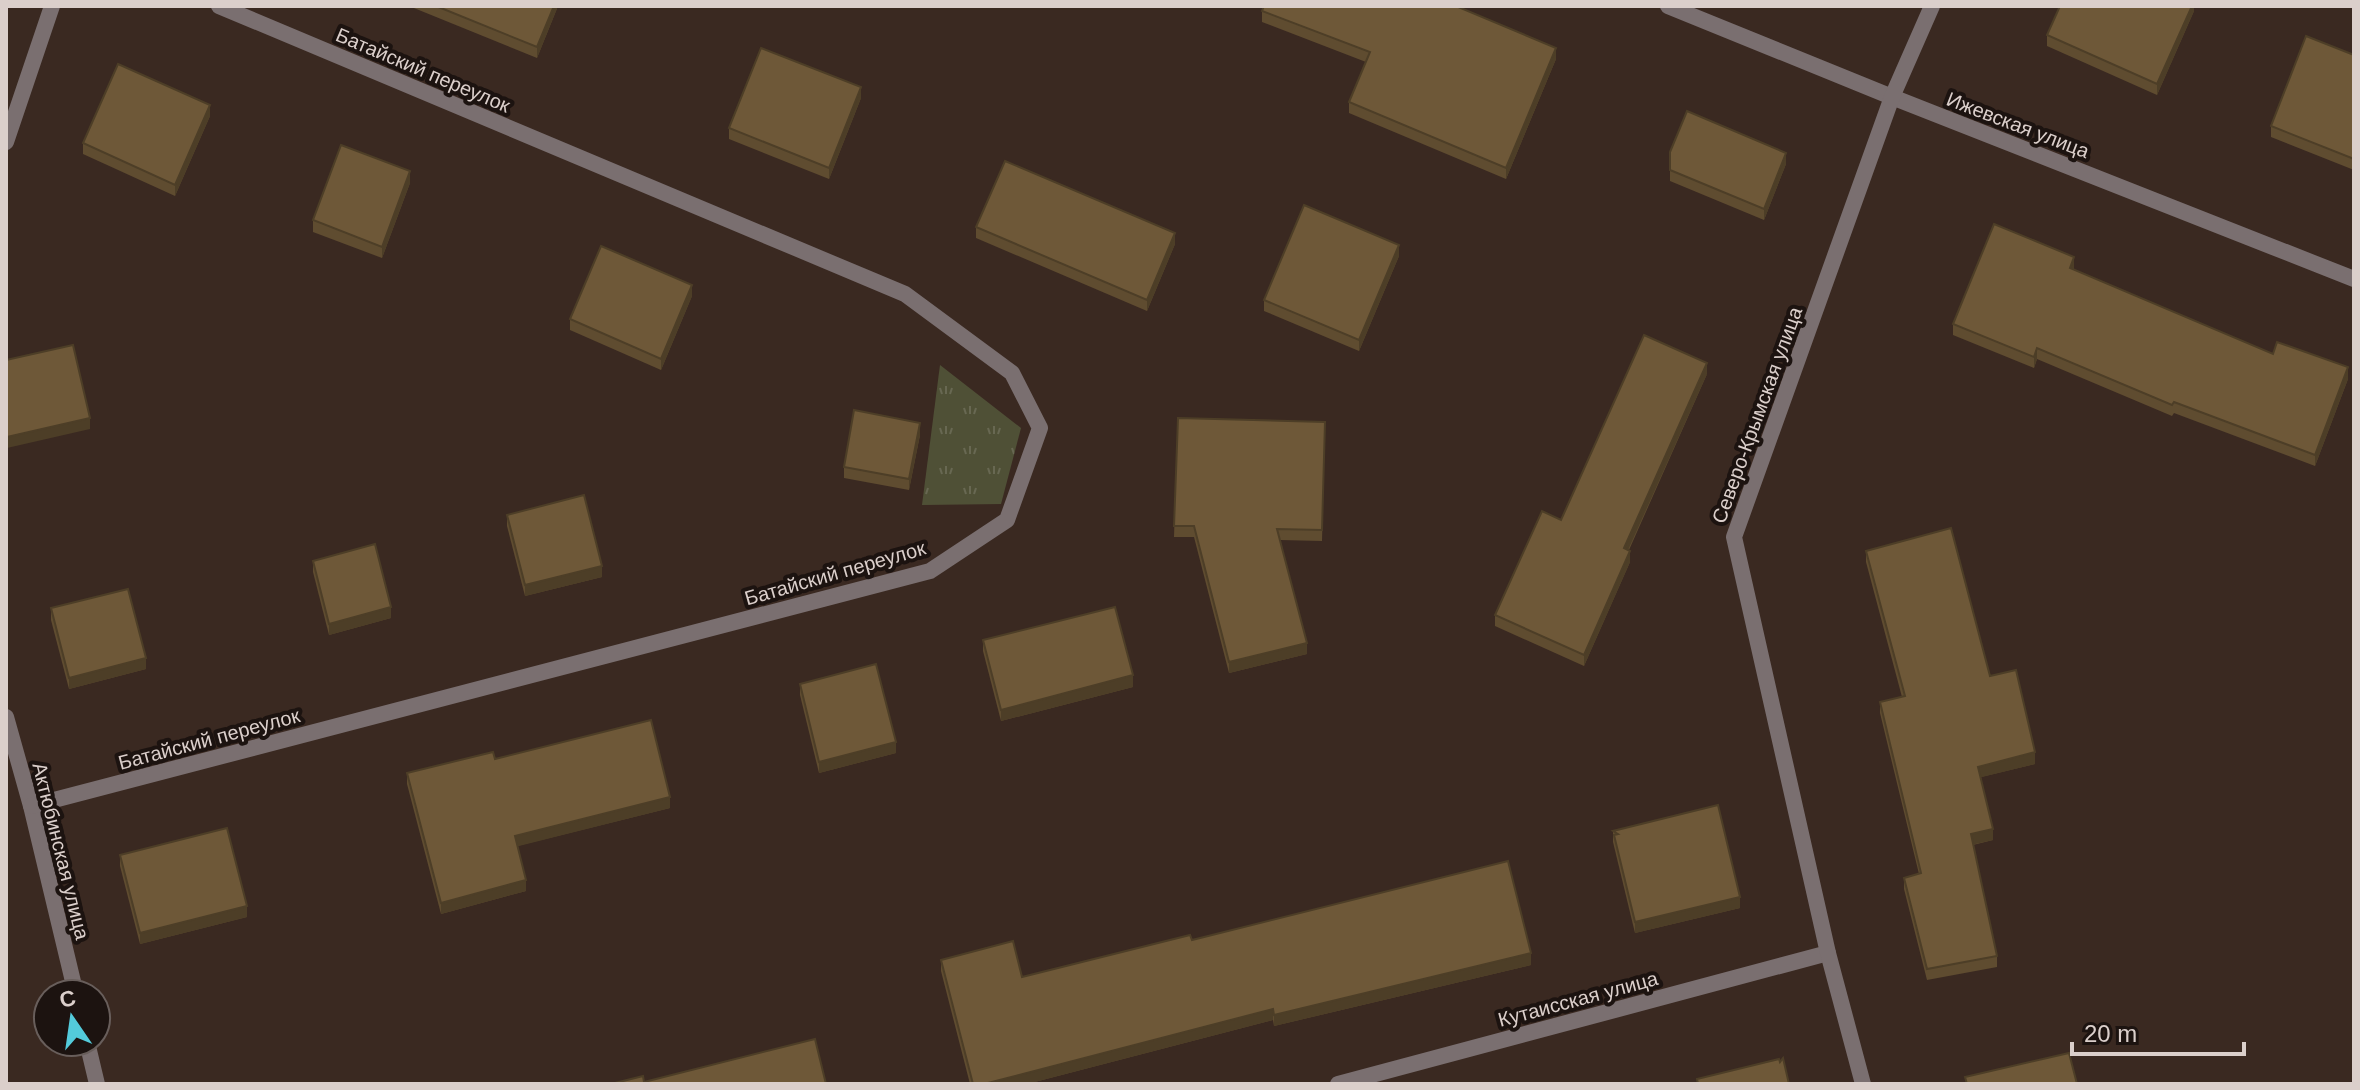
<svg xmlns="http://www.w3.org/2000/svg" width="2360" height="1090" viewBox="0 0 2360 1090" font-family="Arial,sans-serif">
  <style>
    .grass { fill: url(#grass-tufts) }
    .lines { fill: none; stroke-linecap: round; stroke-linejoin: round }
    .street { stroke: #7a6f70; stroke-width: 16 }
    .wall { fill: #5f4c30 }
    .shaded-wall { fill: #4d3e27 }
    .building { fill: #6e5838; stroke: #4d3e27; stroke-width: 2 }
    .labels { text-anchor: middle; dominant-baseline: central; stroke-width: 8; stroke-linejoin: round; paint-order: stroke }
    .street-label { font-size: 20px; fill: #dbcfcb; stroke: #1c1310 }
  </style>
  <defs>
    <pattern id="grass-tufts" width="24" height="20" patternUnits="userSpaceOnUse" patternTransform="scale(2)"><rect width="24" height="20" fill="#4f5036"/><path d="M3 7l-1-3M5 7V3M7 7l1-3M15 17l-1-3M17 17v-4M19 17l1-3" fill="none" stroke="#686852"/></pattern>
  </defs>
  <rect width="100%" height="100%" fill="#3a2921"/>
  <!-- grass -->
  <path class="grass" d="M940 365 1021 428 1001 504 922 505Z"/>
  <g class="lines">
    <!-- street -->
    <g class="street">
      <path d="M1668 6 1892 97 2354 279"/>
      <path d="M6 142 52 6"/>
      <path d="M6 717 31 806 76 994"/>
      <path d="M31 806 930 571 1007 520 1040 428 1012 373 905 294 219 6"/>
      <path d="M87 1042 97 1084"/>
      <path d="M1338 1084 1828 953"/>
      <path d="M1863 1084 1828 953 1734 537 1892 97 1932 6"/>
    </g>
  </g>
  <!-- wall -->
  <g class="wall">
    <path d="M409 6H558L537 58Z"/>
    <path d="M2194 6V11L2157 95 2047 46V35Z"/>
    <path d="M1262 11 1556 59 1506 179 1349 113V102L1366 62 1262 22Z"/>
    <path d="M2354 55V170L2271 137V126Z"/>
    <path d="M861 98 829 179 729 139V128Z"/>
    <path d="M210 116 175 196 83 154V143Z"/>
    <path d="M1670 152 1786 164 1764 220 1670 181Z"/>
    <path d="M410 183 382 258 313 232V220Z"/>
    <path d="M976 227 1175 244 1147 311 976 238Z"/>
    <path d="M1399 256 1359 351 1264 311V300Z"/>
    <path d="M2074 268V270L2273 354 2348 379 2315 466 2174 413 2172 416 2037 359 2034 368 1953 335V324Z"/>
    <path d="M692 296 661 370 570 330V319Z"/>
    <path d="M1707 374 1629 550 1630 562 1584 666 1495 626V615L1561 520Z"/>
    <path d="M1178 418 1325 422 1322 541 1280 540 1307 654 1229 673 1194 537H1174Z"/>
    <path d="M920 435 909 490 844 478V467Z"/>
    <path d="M507 515 602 577 525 596 507 526Z"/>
    <path d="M1866 551 1990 676 2035 764 1981 777 1993 840 1973 845 1997 956V967L1927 980 1904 889V878L1919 874 1880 713V702L1902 697 1866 562Z"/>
    <path d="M313 561 391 618 329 635 313 572Z"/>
    <path d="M51 608 146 669 69 689 51 620Z"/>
    <path d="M983 640 1133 687 1001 721 983 651Z"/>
    <path d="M800 684 896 753 819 773 800 695Z"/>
    <path d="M495 759 670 808 517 846 526 891 441 914 407 784V773Z"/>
    <path d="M1613 831 1740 908 1635 933 1613 842Z"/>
    <path d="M120 855 247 917 140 944 120 866Z"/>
    <path d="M1192 940 1531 965 1274 1026 1273 1020 1027 1084H970L941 971V960L1022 977Z"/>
  </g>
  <!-- shaded-wall -->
  <g class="shaded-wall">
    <path d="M554 6H558L537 58V47Z"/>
    <path d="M2192 6H2194V11L2157 95V84Z"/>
    <path d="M1556 48V59L1506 179V168Z"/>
    <path d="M861 87V98L829 179V168Z"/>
    <path d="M210 105V116L175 196V185Z"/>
    <path d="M1786 153V164L1764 220V209Z"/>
    <path d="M410 171V183L382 258V247Z"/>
    <path d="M1175 233V244L1147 311V300Z"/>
    <path d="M1399 245V256L1359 351V340Z"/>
    <path d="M2074 257V268L2070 279V268Z"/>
    <path d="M692 285V296L661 370V359Z"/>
    <path d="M2037 348V359L2034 368V357Z"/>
    <path d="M1707 363V374L1624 559V548Z"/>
    <path d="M2348 367V379L2315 466V455Z"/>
    <path d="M90 418V429L7 448V437Z"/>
    <path d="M920 423V435L909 490V479Z"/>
    <path d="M1630 551V562L1584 666V655Z"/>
    <path d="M602 566V577L525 596V585Z"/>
    <path d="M391 607V618L329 635V624Z"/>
    <path d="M1307 643V654L1229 673V662Z"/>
    <path d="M146 658V669L69 689V678Z"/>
    <path d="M1133 675V687L1001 721V710Z"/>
    <path d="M896 742V753L819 773V762Z"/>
    <path d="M2035 752V764L1978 778V767Z"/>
    <path d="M670 797V808L515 847V836Z"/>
    <path d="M1993 829V840L1971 845V834Z"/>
    <path d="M526 880V891L441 914V903Z"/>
    <path d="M1740 897V908L1635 933V922Z"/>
    <path d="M247 906V917L140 944V933Z"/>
    <path d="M1531 953V965L1274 1026V1015Z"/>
    <path d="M1273 1009V1020L1027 1084H984Z"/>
  </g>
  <!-- building -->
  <g class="building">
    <path d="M436 6H554L537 47Z"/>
    <path d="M1264 6H1456L1556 48 1506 168 1349 102 1370 52 1262 11Z"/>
    <path d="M2060 6H2192L2157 84 2047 35Z"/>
    <path d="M2306 36 2354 55V159L2271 126Z"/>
    <path d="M761 48 861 87 829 168 729 128Z"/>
    <path d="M118 64 210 105 175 185 83 143Z"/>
    <path d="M1687 111 1786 153 1764 209 1670 170V152Z"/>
    <path d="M341 145 410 171 382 247 313 220Z"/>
    <path d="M1005 161 1175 233 1147 300 976 227Z"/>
    <path d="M1304 205 1399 245 1359 340 1264 300Z"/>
    <path d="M1994 224 2074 257 2070 268 2273 354 2277 342 2348 367 2315 455 2174 402 2172 405 2037 348 2034 357 1953 324Z"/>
    <path d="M601 246 692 285 661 359 570 319Z"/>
    <path d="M1644 335 1707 363 1624 548 1630 551 1584 655 1495 615 1542 511 1561 520Z"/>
    <path d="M73 345 90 418 7 437 6 360Z"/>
    <path d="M854 410 920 423 909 479 844 467Z"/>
    <path d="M1178 418 1325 422 1322 530 1277 529 1307 643 1229 662 1194 526H1174Z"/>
    <path d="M584 495 602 566 525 585 507 515Z"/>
    <path d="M1951 528 1990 676 2016 670 2035 752 1978 767 1993 829 1971 834 1997 956 1927 969 1904 878 1921 873 1880 702 1905 696 1866 551Z"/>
    <path d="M375 544 391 607 329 624 313 561Z"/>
    <path d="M128 589 146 658 69 678 51 608Z"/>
    <path d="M1115 607 1133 675 1001 710 983 640Z"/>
    <path d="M876 664 896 742 819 762 800 684Z"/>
    <path d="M651 720 670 797 515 836 526 880 441 903 407 773 493 752 495 759Z"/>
    <path d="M1718 805 1740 897 1635 922 1614 835 1618 834 1613 831Z"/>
    <path d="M227 828 247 906 140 933 120 855Z"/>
    <path d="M1508 861 1531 953 1274 1015 1273 1009 984 1084H973L941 960 1013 941 1022 977 1190 935 1192 940Z"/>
    <path d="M815 1039 826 1084H611L643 1076 644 1082Z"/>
    <path d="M2069 1053 2077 1084H1967L1965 1077Z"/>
    <path d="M1783 1058 1789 1084H1698L1697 1079 1779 1059 1780 1062Z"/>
  </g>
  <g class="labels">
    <!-- street labels -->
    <g class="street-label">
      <text transform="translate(423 70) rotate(23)">Батайский переулок</text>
      <text transform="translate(2018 125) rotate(21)">Ижевская улица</text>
      <text transform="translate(1757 415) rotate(-70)">Северо-Крымская улица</text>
      <text transform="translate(835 573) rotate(-16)">Батайский переулок</text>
      <text transform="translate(209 739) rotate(-15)">Батайский переулок</text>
      <text transform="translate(61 851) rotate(76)">Актюбинская улица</text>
      <text transform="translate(1578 999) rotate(-15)">Кутаисская улица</text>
    </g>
  </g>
  <!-- border -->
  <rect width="2360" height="1090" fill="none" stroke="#dbcfcb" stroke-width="16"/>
  <!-- north arrow -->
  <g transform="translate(72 1018) rotate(347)"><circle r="38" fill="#1c1310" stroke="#685e5b" stroke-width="2"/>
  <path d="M0-6L14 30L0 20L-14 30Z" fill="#53cbdb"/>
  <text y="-12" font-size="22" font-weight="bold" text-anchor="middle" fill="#dbcfcb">С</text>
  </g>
  <!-- scale -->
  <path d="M2072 1042v12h172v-12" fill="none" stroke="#dbcfcb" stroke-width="4"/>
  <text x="2084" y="1042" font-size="24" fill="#dbcfcb" stroke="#1c1310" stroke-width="6" paint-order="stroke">20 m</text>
</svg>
